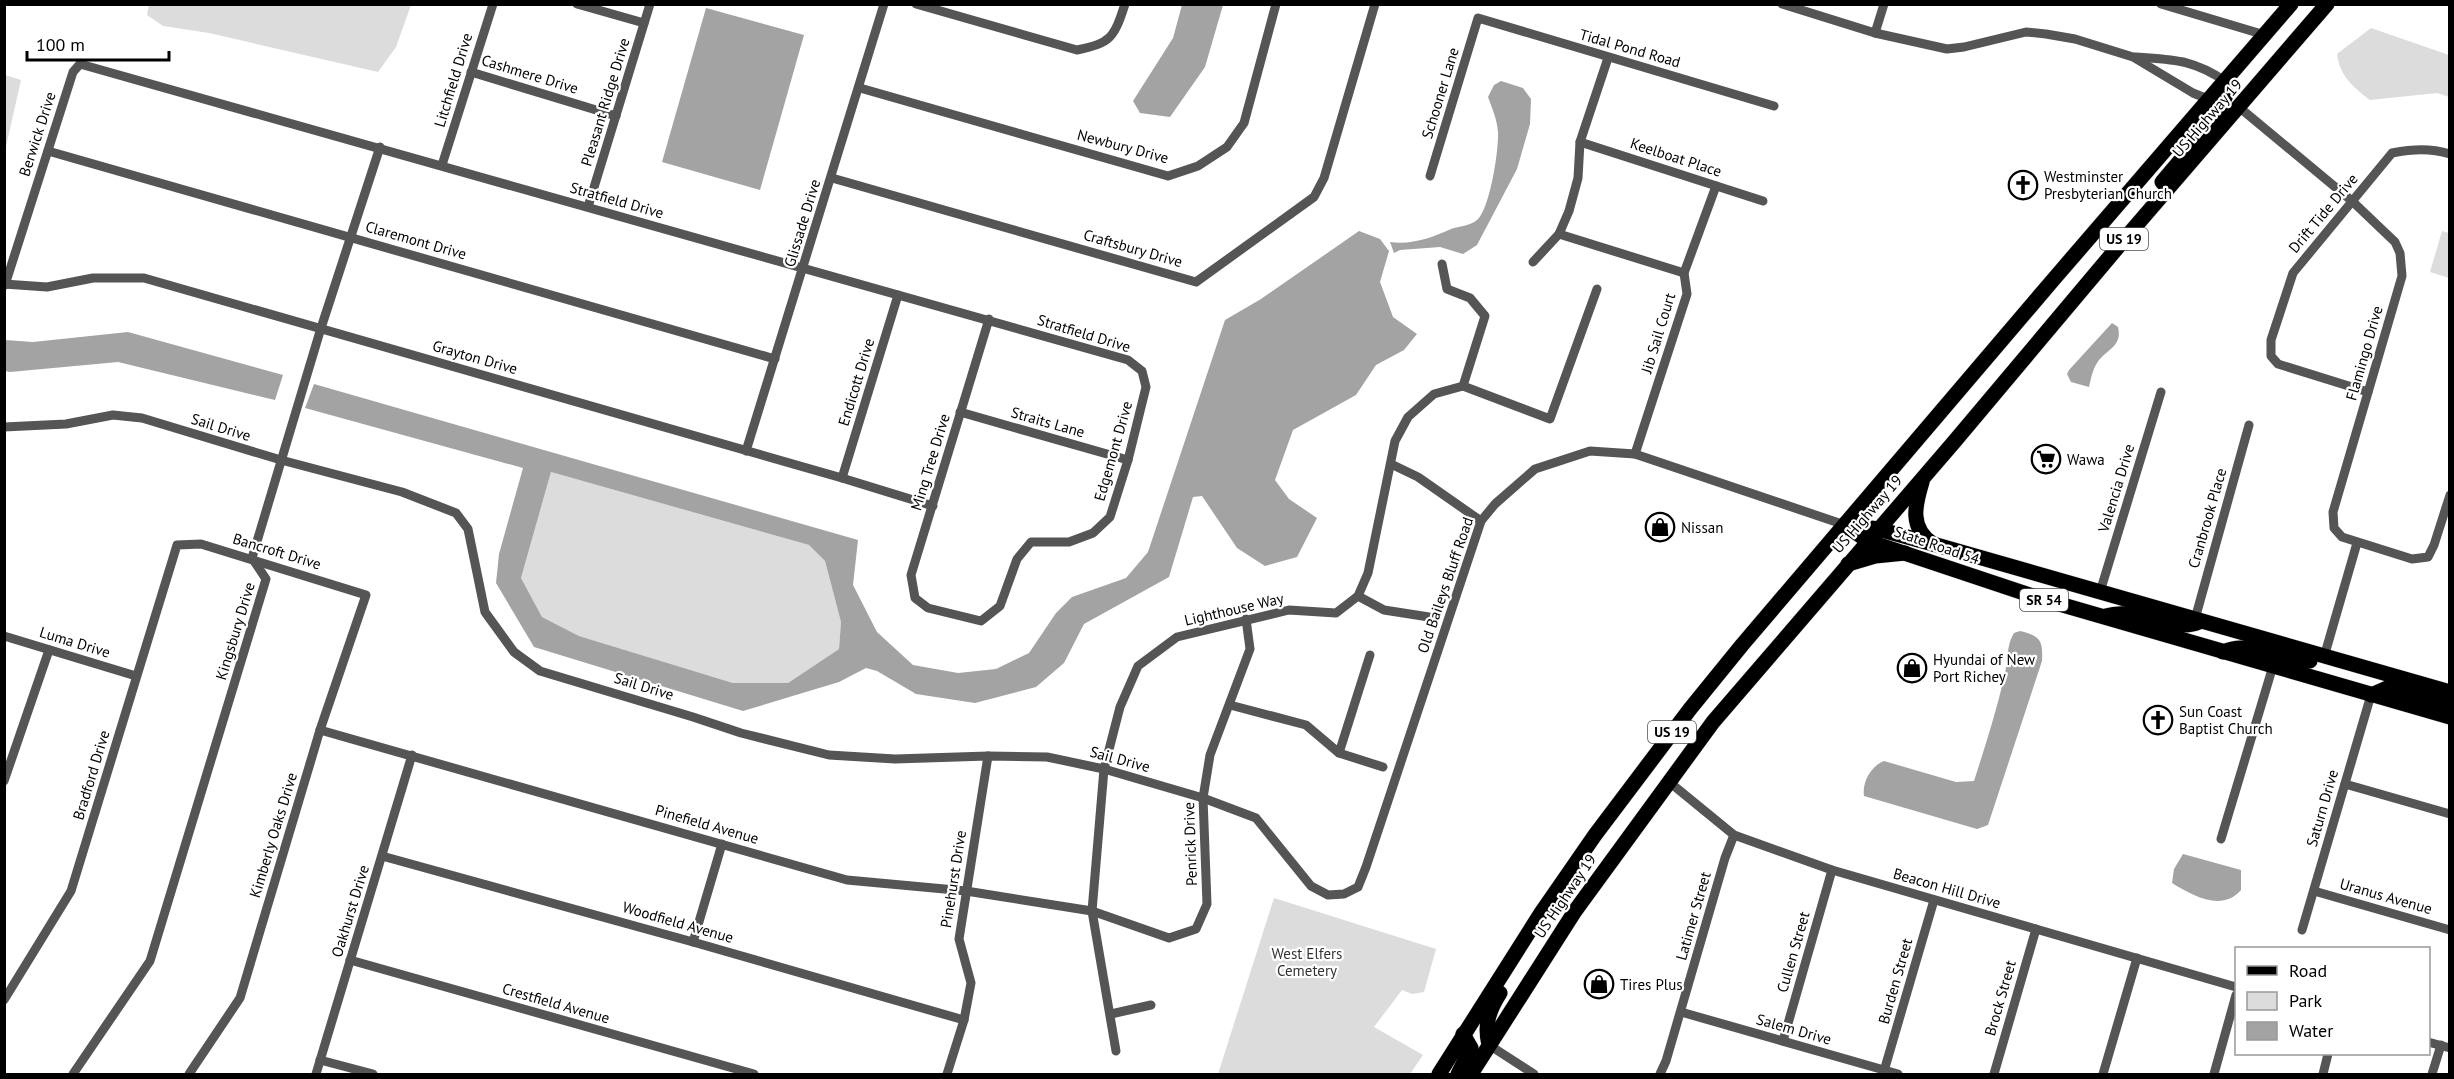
<svg xmlns="http://www.w3.org/2000/svg" width="2454" height="1079" viewBox="0 0 2454 1079" font-family="'PT Sans',sans-serif">
  <style>
    .green { fill: #dcdcdc }
    .water { fill: #a3a3a3; fill-rule: evenodd }
    .lines { fill: none; stroke-linecap: round; stroke-linejoin: round }
    .primary-casing { stroke: #dbdbdb; stroke-width: 16 }
    .trunk-casing { stroke: #dbdbdb; stroke-width: 16 }
    .minor { stroke: #555; stroke-width: 9 }
    .primary { stroke: #000; stroke-width: 15 }
    .trunk { stroke: #000; stroke-width: 15 }
    .labels { text-anchor: middle; dominant-baseline: central; stroke-width: 4.5; stroke-linejoin: round; paint-order: stroke }
    .shield { fill: #fff; stroke: #4c4c4c; stroke-width: 1.5 }
    .shield-label { font-size: 14px; font-weight: bold; fill: #000 }
    .street-label { font-size: 15px; fill: #000; stroke: #fff }
    .poi-label { font-size: 15px; fill: #000; stroke: #fff; text-anchor: start }
    .park-label { font-size: 15px; fill: #333; stroke: #fff }
  </style>
  <rect width="100%" height="100%" fill="#fff"/>
  <!-- green -->
  <g class="green">
    <path d="M149 4H411V5L396 47 378 72 209 33 163 26 147 15Z"/>
    <path d="M2371 28 2449 55V97L2437 93 2370 100C2352 86 2340 76 2337 54Z"/>
    <path d="M5 75 21 80 5 151 4 75Z"/>
    <path d="M2442 231 2449 233V278L2430 272Z"/>
    <path d="M551 472 809 545 825 561 841 622 839 649 788 683H733L579 636 542 617 521 578Z"/>
    <path d="M1274 898 1436 949 1424 992 1412 994 1402 990 1374 1027 1423 1055 1410 1074H1218Z"/>
  </g>
  <!-- water -->
  <g class="water">
    <path d="M1182 5H1223L1205 67 1170 117 1140 113 1133 101 1173 38Z"/>
    <path d="M706 8 804 35 760 190 662 162Z"/>
    <path d="M1501 81 1523 88 1531 99 1530 124 1517 169 1477 245 1463 254 1440 247 1400 250 1394 253 1390 242C1412 245 1431 238 1451 229 1459 226 1470 226 1477 220 1490 209 1499 149 1498 132 1497 119 1492 108 1488 97L1494 85Z"/>
    <path d="M1359 231 1380 239 1389 251 1380 282 1393 317 1417 334 1404 350 1376 365 1356 395 1293 430 1275 480 1289 499 1317 518 1297 557 1265 566 1237 548 1202 496 1193 497 1169 577 1084 624 1064 663 1036 687 975 703 916 694 877 671 866 668 839 682 743 711 534 647 496 583 499 554 523 468 305 408 314 384 858 540 853 585 877 632 913 665 958 673 996 669 1029 653 1056 613 1072 597 1126 578 1148 552 1225 320 1261 299ZM551 472 809 545 825 561 841 622 839 649 788 683H733L579 636 542 617 521 578Z"/>
    <path d="M2112 323 2118 327C2123 347 2106 349 2097 363 2092 371 2091 379 2089 387L2071 382 2067 374 2069 370Z"/>
    <path d="M128 332 283 375 275 400 118 362 10 372 5 371V340L33 342Z"/>
    <path d="M2020 631C2041 636 2043 641 2042 661L1988 825 1977 829 1864 796C1862 782 1871 766 1884 761L1956 782 1974 781C1985 747 1996 712 2004 678 2008 663 2006 645 2014 633Z"/>
    <path d="M2183 854 2241 870V890C2222 912 2193 896 2172 883L2174 869Z"/>
  </g>
  <g class="lines">
    <!-- primary casing -->
    <g class="primary-casing">
      <g id="primary">
        <path d="M1845 525 1868 541 2042 599 2450 717"/>
        <path d="M1848 525 1878 529 1933 544 2450 692"/>
        <path d="M2106 616C2139 606 2173 634 2199 622"/>
        <path d="M2223 652C2251 639 2280 662 2310 661"/>
        <path d="M2371 695 2387 688 2450 703"/>
      </g>
    </g>
    <!-- trunk casing -->
    <g class="trunk-casing">
      <g id="trunk">
        <path d="M2162 182 2217 117 2226 95 2225 81"/>
        <path d="M1922 482C1915 505 1909 528 1933 544"/>
        <path d="M1848 564 1875 556 1905 553"/>
        <path d="M1489 1045C1484 1025 1489 1010 1500 993"/>
        <path d="M1439 1074 1541 913 1595 835 1690 709 1742 645 2053 280 2291 4"/>
        <path d="M1458 1074 1471 1048 1463 1034"/>
        <path d="M1471 1074 1575 911 1713 722 1954 442 2128 235 2327 4"/>
      </g>
    </g>
    <!-- minor -->
    <g class="minor">
      <path d="M577 4 644 23"/>
      <path d="M916 4 1077 50C1111 43 1114 38 1125 4"/>
      <path d="M1782 4 1875 33 1947 49 1964 47 2026 32 2046 34 2075 39 2133 57 2193 93 2208 99"/>
      <path d="M2161 4 2265 35"/>
      <path d="M1875 33 1884 4"/>
      <path d="M2135 57C2174 60 2192 59 2225 81"/>
      <path d="M471 72 616 116"/>
      <path d="M860 88 1168 176 1198 166 1227 147 1244 123 1276 4"/>
      <path d="M2240 108 2352 201 2395 242 2400 253 2402 276 2333 512 2334 528 2342 537 2412 559 2428 557 2434 545 2450 495"/>
      <path d="M1580 142 1763 201"/>
      <path d="M48 151 775 359"/>
      <path d="M442 165 493 4"/>
      <path d="M1430 176 1478 18 1774 106"/>
      <path d="M832 178 1196 282 1314 197 1324 178 1375 4"/>
      <path d="M588 207 650 4"/>
      <path d="M1559 234 1684 273"/>
      <path d="M1533 262 1559 234 1569 211 1578 178 1580 142 1608 58"/>
      <path d="M1442 264 1447 289 1470 298 1485 316 1463 386"/>
      <path d="M4 284 47 287 93 278H144L842 478 933 506"/>
      <path d="M5 285 73 72 80 64 1128 360 1142 371 1146 387 1128 460 1110 517 1093 533 1069 542H1031L1017 559 1000 606 981 621 928 608 915 598 911 575 989 319"/>
      <path d="M2368 392 2278 364 2271 356V340L2293 273 2392 153C2413 149 2430 148 2450 154"/>
      <path d="M960 412 1128 460"/>
      <path d="M4 427 66 424 113 415 142 418 281 460 402 492 456 513 468 529 485 612 514 652 540 671 693 717 741 733 829 755 895 759 988 756 1047 757 1104 769 1203 798 1256 818 1311 886 1328 895 1344 894 1358 887 1366 867 1481 521 1495 504 1535 469 1590 451 1635 454 1845 525"/>
      <path d="M746 451 884 4"/>
      <path d="M1635 454 1687 294 1684 273 1716 186"/>
      <path d="M1391 464 1418 477 1481 521"/>
      <path d="M842 478 898 295"/>
      <path d="M2100 592 2161 392"/>
      <path d="M1358 596 1384 610 1429 617"/>
      <path d="M2195 619 2249 425"/>
      <path d="M4 636 136 676"/>
      <path d="M2324 657 2357 543"/>
      <path d="M1230 705 1306 725 1339 753 1383 767"/>
      <path d="M320 730 847 880 966 891 1092 911 1169 938 1196 929 1207 904 1203 798 1210 755 1250 649 1246 619"/>
      <path d="M1339 753 1370 655"/>
      <path d="M4 781 49 650"/>
      <path d="M1668 781 1734 835 1832 870 2236 987"/>
      <path d="M2345 784 2450 814"/>
      <path d="M2221 839 2273 666"/>
      <path d="M382 856 693 942 964 1020"/>
      <path d="M2314 891 2450 930"/>
      <path d="M2302 930 2371 695"/>
      <path d="M693 942 722 844"/>
      <path d="M350 960 754 1074"/>
      <path d="M4 1000 71 891 177 545 201 544 366 595 320 730 240 998 189 1074"/>
      <path d="M1681 1012 1898 1074"/>
      <path d="M1111 1014 1151 1005"/>
      <path d="M1783 1041 1832 870"/>
      <path d="M2428 1042 2450 1048"/>
      <path d="M1489 1045 1534 1074"/>
      <path d="M1116 1051 1092 911 1104 769 1120 707 1138 666 1177 637 1289 610 1336 613 1358 596 1368 573 1395 441 1408 417 1434 394 1463 386 1550 419 1597 289"/>
      <path d="M320 1060 373 1074"/>
      <path d="M1884 1071 1934 900"/>
      <path d="M73 1074 150 961 266 579 252 558 321 328 380 147"/>
      <path d="M316 1074 412 755"/>
      <path d="M947 1074 964 1020 971 983 959 939 988 756"/>
      <path d="M1660 1074 1666 1061 1725 858 1734 835"/>
      <path d="M1994 1074 2036 929"/>
      <path d="M2103 1074 2137 958"/>
      <path d="M2214 1074 2236 995"/>
      <path d="M2323 1074 2328 1054"/>
      <path d="M2432 1074 2441 1045"/>
    </g>
    <!-- primary -->
    <use href="#primary" class="primary"/>
    <!-- trunk -->
    <use href="#trunk" class="trunk"/>
  </g>
  <!-- icons -->
  <defs>
    <g id="church-ring" transform="scale(1.5)"><circle r="9.5" fill="#fff" stroke="#000" stroke-width="1.5"/><path d="M-1.2-6h2.4v3.5h3.3v2.4h-3.3V6h-2.4V-.1h-3.3v-2.4h3.3Z" fill="#000"/></g>
    <g id="supermarket-ring" transform="scale(1.5)"><circle r="9.5" fill="#fff" stroke="#000" stroke-width="1.5"/><path d="M-6-5.5h2.5l.6 2H6L4.5 2H-2.5L-4.4-4H-6ZM-1.5 3.2a1.3 1.3 0 1 0 .1 0ZM3 3.2a1.3 1.3 0 1 0 .1 0Z" fill="#000"/></g>
    <g id="shop-ring" transform="scale(1.5)"><circle r="9.5" fill="#fff" stroke="#000" stroke-width="1.5"/><path d="M-5-2.5h2.3a2.7 3.5 0 0 1 5.4 0H5L5.5 6h-11ZM-1.5-2.5h3a1.5 2.3 0 0 0-3 0Z" fill="#000"/></g>
  </defs>
  <g fill-rule="evenodd">
    <use href="#church-ring" x="2023" y="185"/>
    <use href="#supermarket-ring" x="2046" y="459"/>
    <use href="#shop-ring" x="1660" y="527"/>
    <use href="#shop-ring" x="1912" y="668"/>
    <use href="#church-ring" x="2158" y="720"/>
    <use href="#shop-ring" x="1599" y="984"/>
  </g>
  <g class="labels">
    <!-- shield labels -->
    <g class="shield">
      <rect x="2100" y="228" width="48" height="22" rx="4.5"/>
      <rect x="2020" y="589" width="48" height="22" rx="4.5"/>
      <rect x="1648" y="721" width="48" height="22" rx="4.5"/>
    </g>
    <g class="shield-label">
      <text x="2124" y="239">US 19</text>
      <text x="2044" y="600">SR 54</text>
      <text x="1672" y="732">US 19</text>
    </g>
    <!-- street labels -->
    <g class="street-label">
      <text transform="translate(1630 48) rotate(16)">Tidal Pond Road</text>
      <text transform="translate(530 74) rotate(17)">Cashmere Drive</text>
      <text transform="translate(453 80) rotate(-73)">Litchfield Drive</text>
      <text transform="translate(1440 93) rotate(-73)">Schooner Lane</text>
      <text transform="translate(605 102) rotate(-73)">Pleasant Ridge Drive</text>
      <text transform="translate(2207 118) rotate(-49)">US Highway 19</text>
      <text transform="translate(37 134) rotate(-72)">Berwick Drive</text>
      <text transform="translate(1123 146) rotate(15)">Newbury Drive</text>
      <text transform="translate(1676 157) rotate(18)">Keelboat Place</text>
      <text transform="translate(617 200) rotate(16)">Stratfield Drive</text>
      <text transform="translate(2323 213) rotate(-50)">Drift Tide Drive</text>
      <text transform="translate(802 223) rotate(-73)">Glissade Drive</text>
      <text transform="translate(416 240) rotate(16)">Claremont Drive</text>
      <text transform="translate(1133 248) rotate(16)">Craftsbury Drive</text>
      <text transform="translate(1084 333) rotate(17)">Stratfield Drive</text>
      <text transform="translate(1658 333) rotate(-73)">Jib Sail Court</text>
      <text transform="translate(2364 353) rotate(-74)">Flamingo Drive</text>
      <text transform="translate(475 357) rotate(16)">Grayton Drive</text>
      <text transform="translate(856 382) rotate(-73)">Endicott Drive</text>
      <text transform="translate(1048 422) rotate(16)">Straits Lane</text>
      <text transform="translate(221 427) rotate(17)">Sail Drive</text>
      <text transform="translate(1113 451) rotate(-74)">Edgemont Drive</text>
      <text transform="translate(930 462) rotate(-73)">Ming Tree Drive</text>
      <text transform="translate(2116 488) rotate(-73)">Valencia Drive</text>
      <text transform="translate(1867 514) rotate(-49)">US Highway 19</text>
      <text transform="translate(2207 518) rotate(-74)">Cranbrook Place</text>
      <text transform="translate(1937 545) rotate(19)">State Road 54</text>
      <text transform="translate(277 551) rotate(17)">Bancroft Drive</text>
      <text transform="translate(1445 585) rotate(-71)">Old Baileys Bluff Road</text>
      <text transform="translate(1234 609) rotate(-13)">Lighthouse Way</text>
      <text transform="translate(235 631) rotate(-73)">Kingsbury Drive</text>
      <text transform="translate(75 642) rotate(17)">Luma Drive</text>
      <text transform="translate(644 686) rotate(17)">Sail Drive</text>
      <text transform="translate(1120 759) rotate(15)">Sail Drive</text>
      <text transform="translate(91 775) rotate(-73)">Bradford Drive</text>
      <text transform="translate(2322 808) rotate(-74)">Saturn Drive</text>
      <text transform="translate(707 824) rotate(16)">Pinefield Avenue</text>
      <text transform="translate(273 835) rotate(-73)">Kimberly Oaks Drive</text>
      <text transform="translate(1190 844) rotate(-92)">Penrick Drive</text>
      <text transform="translate(953 879) rotate(-81)">Pinehurst Drive</text>
      <text transform="translate(1947 888) rotate(16)">Beacon Hill Drive</text>
      <text transform="translate(1565 896) rotate(-56)">US Highway 19</text>
      <text transform="translate(2386 896) rotate(16)">Uranus Avenue</text>
      <text transform="translate(350 911) rotate(-73)">Oakhurst Drive</text>
      <text transform="translate(1693 916) rotate(-74)">Latimer Street</text>
      <text transform="translate(678 922) rotate(16)">Woodfield Avenue</text>
      <text transform="translate(1793 952) rotate(-74)">Cullen Street</text>
      <text transform="translate(1895 981) rotate(-74)">Burden Street</text>
      <text transform="translate(2000 998) rotate(-74)">Brock Street</text>
      <text transform="translate(556 1003) rotate(16)">Crestfield Avenue</text>
      <text transform="translate(1794 1029) rotate(16)">Salem Drive</text>
    </g>
    <!-- poi labels -->
    <g class="poi-label">
      <text x="2044" y="176">Westminster<tspan x="2044" dy="17">Presbyterian Church</tspan></text>
      <text x="2067" y="459">Wawa</text>
      <text x="1681" y="527">Nissan</text>
      <text x="1933" y="659">Hyundai of New<tspan x="1933" dy="17">Port Richey</tspan></text>
      <text x="2179" y="711">Sun Coast<tspan x="2179" dy="17">Baptist Church</tspan></text>
      <text x="1620" y="984">Tires Plus</text>
    </g>
    <!-- park labels -->
    <g class="park-label">
      <text x="1307" y="953">West Elfers<tspan x="1307" dy="17">Cemetery</tspan></text>
    </g>
  </g>
  <!-- border -->
  <rect width="2454" height="1079" fill="none" stroke="#000000" stroke-width="12"/>
  <!-- legend -->
  <rect x="2235" y="947" width="195" height="108" fill="#ffffff" stroke="#999999" stroke-width="1.5"/>
  <rect x="2247" y="966" width="30" height="9" fill="#000000" stroke="#999999" stroke-width="1.5"/>
  <text x="2289" y="977" font-size="18" fill="#000000">Road</text>
  <rect x="2247" y="992" width="30" height="18" fill="#dcdcdc" stroke="#999999" stroke-width="1.5"/>
  <text x="2289" y="1007" font-size="18" fill="#000000">Park</text>
  <rect x="2247" y="1022" width="30" height="18" fill="#a3a3a3" stroke="#999999" stroke-width="1.5"/>
  <text x="2289" y="1037" font-size="18" fill="#000000">Water</text>
  <!-- scale -->
  <path d="M27 51v9h142v-9" fill="none" stroke="#000000" stroke-width="3"/>
  <text x="36" y="51" font-size="18" fill="#000000" stroke="#ffffff" stroke-width="4.5" paint-order="stroke">100 m</text>
</svg>
